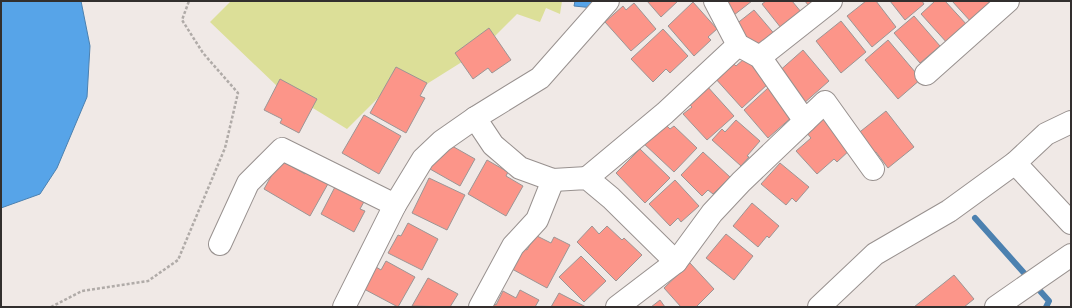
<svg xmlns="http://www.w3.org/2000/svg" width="1072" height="308" viewBox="0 0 1072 308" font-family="'Fira Sans',sans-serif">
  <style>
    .green { fill: #dcdf98 }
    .water { fill: #57a4e8; stroke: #4c81b0 }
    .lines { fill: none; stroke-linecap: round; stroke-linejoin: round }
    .stream { stroke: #4c81b0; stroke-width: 6 }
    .building { fill: #fc9589; stroke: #9d9594 }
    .minor-casing { stroke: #98918f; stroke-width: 24 }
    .path { stroke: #b0aba8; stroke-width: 2.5; stroke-dasharray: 3 2; stroke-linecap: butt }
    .minor { stroke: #fff; stroke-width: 22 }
  </style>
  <rect width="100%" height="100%" fill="#f0e9e6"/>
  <!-- green -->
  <path class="green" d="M231 1H562L560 14 546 8 540 22 517 14 481 50 414 92 390 86 347 129 277 86 210 22Z"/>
  <!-- water -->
  <g class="water">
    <path d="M1 1H81L90 46 87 97 57 168 40 194 1 208Z"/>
    <path d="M575 1H595L594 8 574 6Z"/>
  </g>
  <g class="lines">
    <!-- stream -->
    <path class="stream" d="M975 218 1049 301 1046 307"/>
  </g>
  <!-- building -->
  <g class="building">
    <path d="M647 1H678L661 17Z"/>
    <path d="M723 1H752L734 15Z"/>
    <path d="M766 1H792L802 13 785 33 762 4Z"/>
    <path d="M805 1H823L808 5Z"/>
    <path d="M866 1H876L896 27 872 47 847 16Z"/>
    <path d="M890 1H922L924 4 905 20Z"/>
    <path d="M935 1H945L968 26 948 44 921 14Z"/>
    <path d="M952 1H989L992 4 972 23Z"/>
    <path d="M693 2 717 29 708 37 711 40 694 56 668 26Z"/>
    <path d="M634 3 656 29 631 51 605 22 623 6 626 10Z"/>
    <path d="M754 10 777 37 755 49 735 25Z"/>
    <path d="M914 16 940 46 920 63 894 33Z"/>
    <path d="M841 21 866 52 841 73 816 41Z"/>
    <path d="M489 28 511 60 492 73 488 68 473 79 455 53Z"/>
    <path d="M663 29 688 56 670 73 666 69 653 82 631 59Z"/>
    <path d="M888 40 921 79 898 99 865 60Z"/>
    <path d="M803 50 829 81 803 104 777 73Z"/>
    <path d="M745 58 768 84 742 108 714 77 731 61 736 66Z"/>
    <path d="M396 67 427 83 420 96 425 98 406 133 370 113Z"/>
    <path d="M280 79 317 99 299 133 280 123 282 119 264 110Z"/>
    <path d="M706 85 734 116 707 140 683 114 692 107 687 102Z"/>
    <path d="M768 88 793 116 768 138 744 110Z"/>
    <path d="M886 111 914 147 888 168 876 152 871 155 856 135Z"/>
    <path d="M364 115 401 136 379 174 342 153Z"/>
    <path d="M822 116 852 148 837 162 834 159 817 174 796 151 811 138 806 132Z"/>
    <path d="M736 120 760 141 747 156 749 157 741 166 712 140 722 129 725 132Z"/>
    <path d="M662 121 670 129 674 126 697 148 674 172 642 142Z"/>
    <path d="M445 142 475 159 460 186 430 169Z"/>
    <path d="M640 149 670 178 645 203 616 173Z"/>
    <path d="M703 152 730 177 713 194 708 190 702 196 681 175Z"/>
    <path d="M280 160 305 174 307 169 329 182 310 216 264 189Z"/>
    <path d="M487 160 508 172 506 176 523 186 506 216 468 194Z"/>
    <path d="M780 163 809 187 796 202 792 198 786 205 761 184Z"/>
    <path d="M429 178 465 195 447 230 412 213Z"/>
    <path d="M675 180 699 206 681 222 678 218 670 226 649 204Z"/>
    <path d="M337 183 366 198 360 209 365 211 354 232 321 214Z"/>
    <path d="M752 203 779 226 769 238 767 236 758 247 733 226Z"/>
    <path d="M408 223 438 239 422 270 388 253 398 235 401 236Z"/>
    <path d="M592 226 599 234 607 226 622 240 624 238 642 255 616 281 577 242Z"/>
    <path d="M726 234 753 256 734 280 706 258Z"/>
    <path d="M535 235 551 243 554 237 570 245 547 288 512 269 523 248 527 250Z"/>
    <path d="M581 256 606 281 584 302 559 277Z"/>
    <path d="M386 261 415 277 398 307 364 289 376 267 381 270Z"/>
    <path d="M690 263 714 289 696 307H681L664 288Z"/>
    <path d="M954 275 974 299 964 307H914Z"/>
    <path d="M428 278 458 294 450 307 412 306Z"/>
    <path d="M520 290 539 300 535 307H491L493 303 496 305 503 291 516 298Z"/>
    <path d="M559 293 586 307H551Z"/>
    <path d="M660 300 665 307H651Z"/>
  </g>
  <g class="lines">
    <!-- minor casing -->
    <g class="minor-casing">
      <g id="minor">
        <path d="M715 1 738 45 760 57 805 121 825 102 873 169"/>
        <path d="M760 57 831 1"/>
        <path d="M926 74 1008 1"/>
        <path d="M475 118 493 145 520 168 553 180 587 178 611 198 676 262"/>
        <path d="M1015 163 1071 223"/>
        <path d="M587 178 665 113 738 45"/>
        <path d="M220 244 248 183 282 149 395 205"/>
        <path d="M344 307 395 205 423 159 442 141 475 118 540 78 608 1"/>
        <path d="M480 307 513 246 537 220 553 180"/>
        <path d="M617 307 676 262 712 213 741 182 805 121"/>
        <path d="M819 307 875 254 949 211 1015 163 1046 134 1071 122"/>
        <path d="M996 307 1071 255"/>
      </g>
    </g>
    <!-- path -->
    <path class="path" d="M51 307 82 291 148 281 178 260 225 148 238 93 203 53 182 20 189 1"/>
    <!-- minor -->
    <use href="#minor" class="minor"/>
  </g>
  <!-- border -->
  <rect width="1072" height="308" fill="none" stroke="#322f2e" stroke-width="4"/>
</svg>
